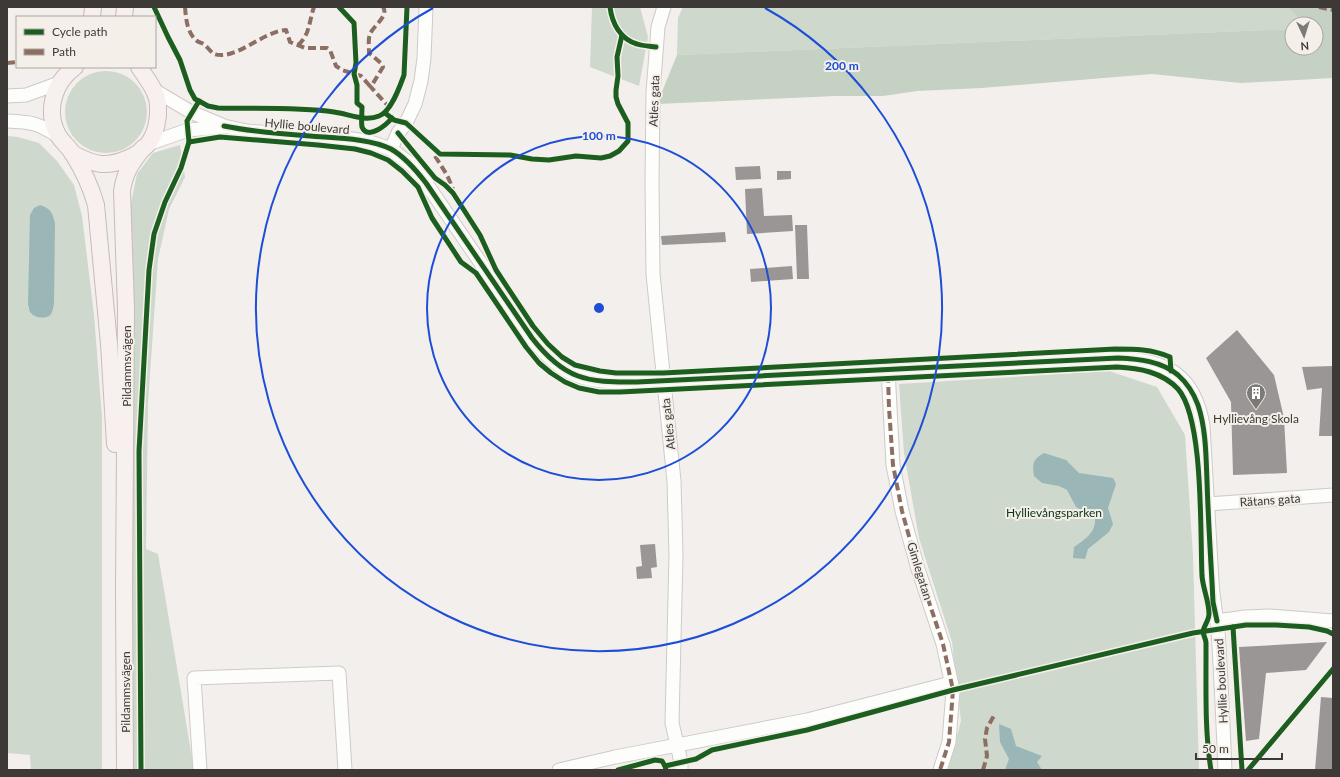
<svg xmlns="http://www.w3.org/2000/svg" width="1340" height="777" viewBox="0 0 1340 777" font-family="Lato,sans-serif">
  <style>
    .green { fill: #ced8cc }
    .forest { fill: #c4d1c3 }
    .water { fill: #9ab6b6 }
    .building { fill: #999695 }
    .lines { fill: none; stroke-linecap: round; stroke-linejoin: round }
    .minor-casing { stroke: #cdcbc8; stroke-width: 15 }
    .major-casing { stroke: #c8bbb9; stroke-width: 18 }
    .minor { stroke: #fdfdfc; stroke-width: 13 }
    .major { stroke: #f7f0ef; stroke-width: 16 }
    .quiet { stroke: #8d6e63; stroke-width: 4; stroke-dasharray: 8 4; stroke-linecap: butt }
    .cycleway-casing { stroke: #f5efe9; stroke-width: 8 }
    .cycleway { stroke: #1b5e20; stroke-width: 5 }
    .ring { fill: none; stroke: #1d4ed8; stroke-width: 2 }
    .labels { text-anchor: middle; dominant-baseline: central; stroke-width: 4; stroke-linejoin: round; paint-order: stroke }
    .street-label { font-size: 12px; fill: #3c3937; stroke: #f5efe9 }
    .poi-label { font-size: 12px; fill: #3c3937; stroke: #f5efe9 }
    .park-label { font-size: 12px; fill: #083414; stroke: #f5efe9 }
    .centre { fill: #1d4ed8; stroke: #f5efe9; stroke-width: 2 }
    .ring-label { font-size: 12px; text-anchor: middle; font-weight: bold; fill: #1d4ed8; stroke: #f5efe9; stroke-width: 4; stroke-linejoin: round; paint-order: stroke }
  </style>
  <rect width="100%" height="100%" fill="#f2efec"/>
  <!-- green -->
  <g class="green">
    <path d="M592 7H640L648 37 639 86 590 67Z"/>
    <path d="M683 7H1287L1304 24H1292V29L677 55 678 18Z"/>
    <circle cx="106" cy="112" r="41"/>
    <path d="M7 136 18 137 39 143 57 161 74 185 82 216 94 315 102 417V770H31L30 755 7 753Z"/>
    <path d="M180 145 185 177 169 209 158 259 148 403 146 549 158 554 194 770H133L130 208 137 174 153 153Z"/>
    <path d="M1109 371 1157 387 1185 435 1193 556 1199 770H948L961 721 952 642 919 538 904 453 899 384Z"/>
  </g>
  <!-- forest -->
  <path class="forest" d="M1287 7H1333V78L1241 83 1152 74 981 88 917 91 883 96H835L657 104 677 55 1292 29V48H1316V24H1304Z"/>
  <!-- water -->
  <g class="water">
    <path d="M40 205C51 209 53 213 55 224L54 304C53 307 53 311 51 314 46 320 34 318 30 312 29 310 29 306 28 305L30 215 34 208Z"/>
    <path d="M1044 453 1066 460 1079 473 1113 478 1116 484 1108 508 1113 524 1109 532 1088 549 1085 559 1073 558 1074 547C1087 538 1099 530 1094 513L1083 511 1076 507 1067 490 1059 486 1042 483 1034 476C1032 464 1033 459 1044 453Z"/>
    <path d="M999 724 1011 729 1016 746 1042 756 1037 762 1042 770H1005L1009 759 1000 742Z"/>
  </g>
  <!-- building -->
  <g class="building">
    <path d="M760 166 761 179 736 180 735 167Z"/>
    <path d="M777 171H791V179L777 180Z"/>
    <path d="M762 188 764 216 792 215 793 231 747 234 745 189Z"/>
    <path d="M795 225H807L809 279H797Z"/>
    <path d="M725 232 726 242 662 245 661 236Z"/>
    <path d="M792 266 793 279 751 282 750 269Z"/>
    <path d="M1237 330 1274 375 1284 418 1287 473 1233 475 1231 402 1206 358Z"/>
    <path d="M1333 366V436H1319L1322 388 1307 390 1302 367Z"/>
    <path d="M655 544 657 567 651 568 652 578 637 579 636 567 642 566 640 545Z"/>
    <path d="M1327 642 1306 670 1266 673 1259 739 1246 741 1239 647Z"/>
    <path d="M1321 697 1333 698V770H1315Z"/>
  </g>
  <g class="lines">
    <!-- minor casing -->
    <g class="minor-casing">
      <g id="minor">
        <path d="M664 7 658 27 653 93 652 183 653 274 674 481 676 555 672 723 681 762V770"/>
        <path d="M154 90 191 112 224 126 247 131 352 139 370 142 391 149 413 166 426 183 532 338C564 379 586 383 637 382L1118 358C1167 360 1195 375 1203 426L1212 582C1213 598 1216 614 1218 630 1221 677 1223 723 1225 770"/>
        <path d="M7 96 26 95 59 83"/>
        <path d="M7 121C31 122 38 123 58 136"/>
        <path d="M148 144 188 130 223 127"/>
        <path d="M391 149 398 133 406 123 415 104 421 81 424 58 426 7"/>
        <path d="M888 369 893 465 902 511 918 569 943 644 953 690 949 742 940 770"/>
        <path d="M1208 504 1333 495"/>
        <path d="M1217 621 1245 617 1270 616 1333 621"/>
        <path d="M200 770 194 678 339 673 345 770"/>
        <path d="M559 770 615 757 807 720 951 683"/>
      </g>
    </g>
    <!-- major casing -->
    <g class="major-casing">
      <g id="major">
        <path d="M92 17 93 7"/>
        <path d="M124 17 125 7"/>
        <path d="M75 67C54 82 45 111 58 135 62 142 69 147 73 154 83 170 91 187 96 205L109 344 115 444"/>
        <path d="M72 153C81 158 90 163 101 164 117 165 138 156 148 144 156 134 159 118 158 105 157 91 147 79 139 67"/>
        <path d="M125 770 124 590 126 309 122 191C125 171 131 164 143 148"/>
      </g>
    </g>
    <!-- minor -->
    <use href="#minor" class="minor"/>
    <!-- major -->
    <use href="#major" class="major"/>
    <!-- quiet -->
    <g class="quiet">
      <path d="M185 7C186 19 187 33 197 41 200 43 203 43 205 45 208 48 211 52 214 54 236 61 263 31 286 30L290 42 305 48H327L330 50 336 66 342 70 361 76 369 85H372L383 67 382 64 369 53C369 47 368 39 370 34 374 25 389 16 383 7"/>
      <path d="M1319 7 1333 10"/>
      <path d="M298 45C310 35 309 21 314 7"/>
      <path d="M7 63 17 62"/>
      <path d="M369 85 389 107"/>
      <path d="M435 156 447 175 453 189"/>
      <path d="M888 375 889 408 893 465 902 511 918 569 943 644 953 690 949 742 940 770"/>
      <path d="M983 770 987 756 985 739 987 728 995 714"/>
    </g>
    <!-- cycleway casing -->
    <g class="cycleway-casing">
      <g id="cycleway">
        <path d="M339 7 354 23 356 63 354 74 357 85V103L362 107C362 113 361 122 362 127 368 141 387 124 392 118"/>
        <path d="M610 7C612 23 620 39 637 44 643 46 650 46 656 47"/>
        <path d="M199 101 208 106 218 108C257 109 296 107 334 112 349 114 365 122 379 116 391 112 400 86 404 75L407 7"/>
        <path d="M385 113 394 120 406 123 440 154 510 155 532 159 549 160 576 156 601 158 610 156 619 151 628 141V123L618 104 616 97V90L618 76 617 57 622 35"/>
        <path d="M224 126C253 132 281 134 310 136 334 138 369 138 391 149 405 157 416 170 426 183L532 338C564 379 586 383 637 382L1118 358C1139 359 1161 361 1178 375 1187 383 1194 394 1198 405 1206 429 1206 456 1207 481 1208 514 1210 548 1212 582L1213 602 1217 621"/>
        <path d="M398 133 435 178 445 185 453 193 480 235 496 270 533 326 548 344 562 357 575 365 600 371 616 373H663L1115 349C1134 349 1152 349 1170 357L1171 371"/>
        <path d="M189 142 220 137 318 145 355 149 371 153 388 160 402 171 418 187 432 218 461 262 476 273 526 347 539 363 551 373 565 382 579 388 599 392H620L1117 367C1139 368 1162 372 1178 389 1204 419 1200 533 1202 576 1203 589 1209 601 1209 614 1209 620 1204 626 1203 631 1203 635 1206 639 1206 643 1206 648 1206 653 1206 658 1206 695 1205 734 1211 770"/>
        <path d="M1233 627 1242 770"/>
        <path d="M665 766 696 759 712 750 807 730 953 690 1193 633 1246 625H1276L1309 627 1327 631 1333 634"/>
        <path d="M141 770 139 451 149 270 154 234 165 202 181 168 189 142 187 121 199 101 195 99 190 90 180 60 168 37 154 7"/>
        <path d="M618 770 655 760 662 761 665 766 666 770"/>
        <path d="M1248 770 1333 669"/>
      </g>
    </g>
    <!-- cycleway -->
    <use href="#cycleway" class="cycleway"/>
  </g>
  <!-- distance rings -->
  <g class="ring">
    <circle cx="599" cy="308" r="172"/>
    <path d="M765 8A343 343 0 1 1 433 8"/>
  </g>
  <!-- icons -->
  <defs>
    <g id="building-pin" transform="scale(1)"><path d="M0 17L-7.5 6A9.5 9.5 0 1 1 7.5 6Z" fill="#7c7976" stroke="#f5efe9"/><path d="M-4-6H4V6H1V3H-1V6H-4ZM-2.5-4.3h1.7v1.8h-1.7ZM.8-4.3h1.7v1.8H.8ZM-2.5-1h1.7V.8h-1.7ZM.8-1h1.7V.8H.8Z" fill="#fff"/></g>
  </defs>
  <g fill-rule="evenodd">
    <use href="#building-pin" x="1256" y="393"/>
  </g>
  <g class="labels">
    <!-- street labels -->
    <g class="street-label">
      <text transform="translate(654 101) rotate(-88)">Atles gata</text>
      <text transform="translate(307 126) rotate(5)">Hyllie boulevard</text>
      <text transform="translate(126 366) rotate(-90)">Pildammsvägen</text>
      <text transform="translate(668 424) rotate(-96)">Atles gata</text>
      <text transform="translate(1270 500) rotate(-4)">Rätans gata</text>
      <text transform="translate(920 571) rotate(73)">Gimlegatan</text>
      <text transform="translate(1221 681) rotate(-93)">Hyllie boulevard</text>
      <text transform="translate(125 692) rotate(-90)">Pildammsvägen</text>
    </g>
    <!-- poi labels -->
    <g class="poi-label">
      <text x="1256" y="418">Hyllievång Skola</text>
    </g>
    <!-- park labels -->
    <g class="park-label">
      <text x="1054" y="512">Hyllievångsparken</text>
    </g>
  </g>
  <circle cx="599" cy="308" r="6" class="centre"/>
  <g class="ring-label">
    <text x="842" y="70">200 m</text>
    <text x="599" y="140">100 m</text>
  </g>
  <!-- border -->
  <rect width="1340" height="777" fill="none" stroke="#3c3937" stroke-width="16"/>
  <!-- legend -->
  <rect x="16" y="16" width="140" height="52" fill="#f5efe9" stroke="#aba6a2"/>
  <rect x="24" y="29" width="20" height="6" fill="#1b5e20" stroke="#aba6a2"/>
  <text x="52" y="36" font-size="12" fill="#3c3937">Cycle path</text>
  <rect x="24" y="49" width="20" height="6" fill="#8d6e63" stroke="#aba6a2"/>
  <text x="52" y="56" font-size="12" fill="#3c3937">Path</text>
  <!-- north arrow -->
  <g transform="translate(1304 36) rotate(176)"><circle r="19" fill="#f5efe9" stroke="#aba6a2"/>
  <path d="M0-3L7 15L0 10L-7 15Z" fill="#7c7976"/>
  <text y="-6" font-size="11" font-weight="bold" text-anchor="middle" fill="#3c3937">N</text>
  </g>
  <!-- scale -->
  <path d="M1196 753v6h86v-6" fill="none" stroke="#3c3937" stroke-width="2"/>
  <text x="1202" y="753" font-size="12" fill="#3c3937" stroke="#f5efe9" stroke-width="3" paint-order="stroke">50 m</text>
</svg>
